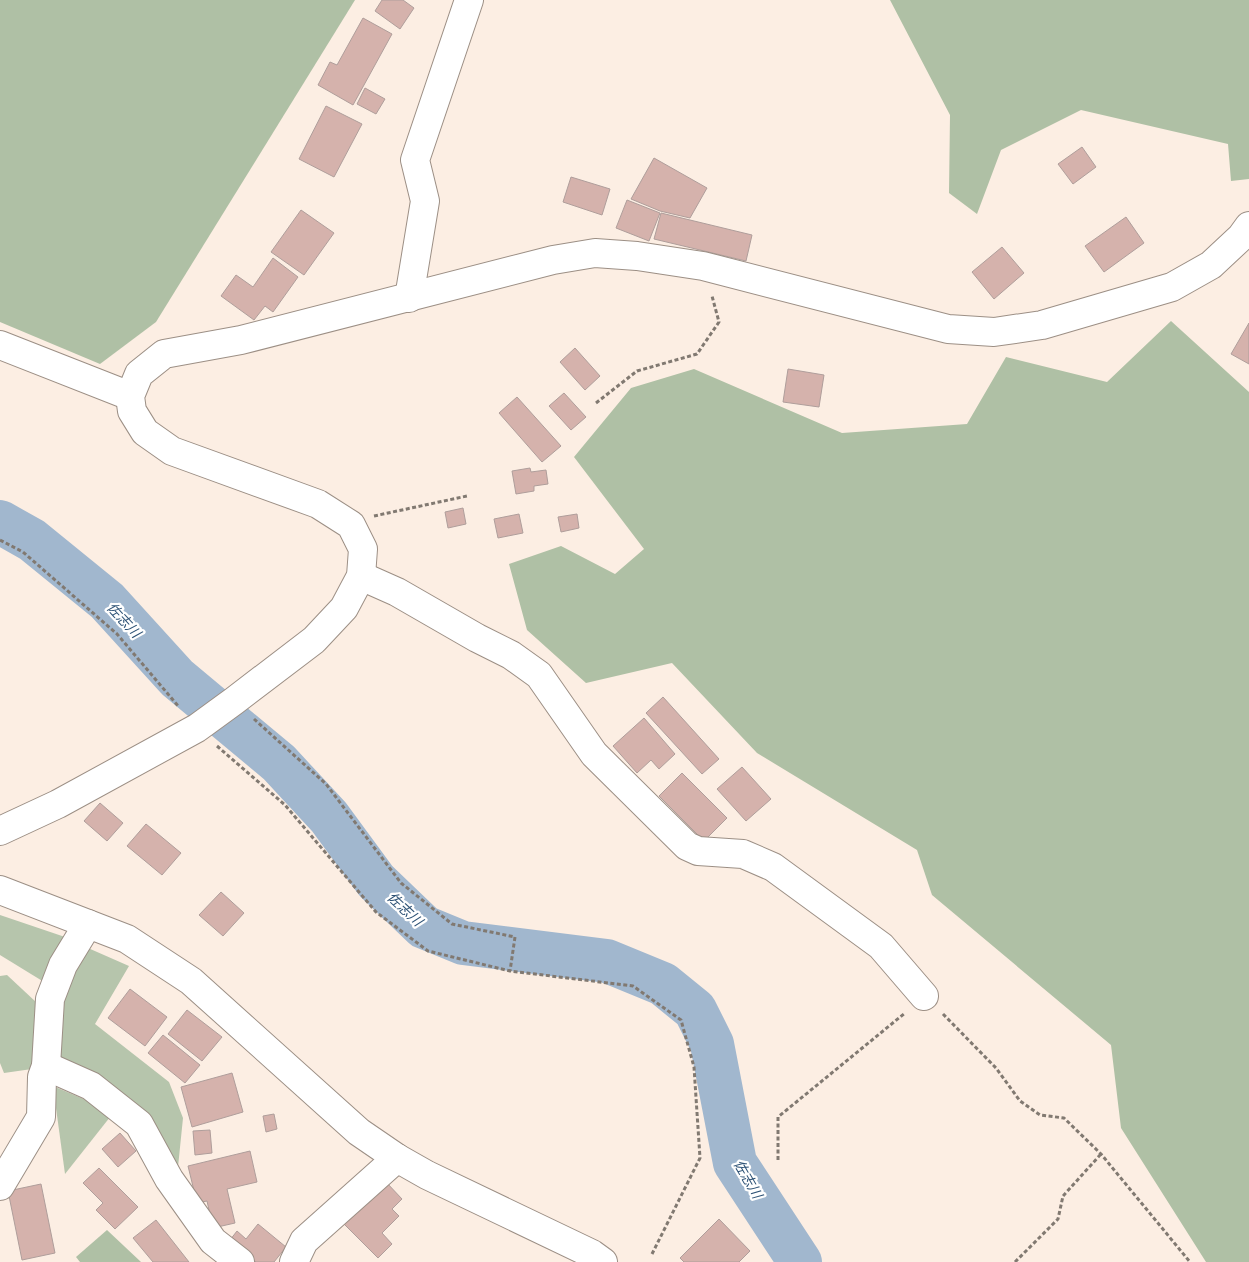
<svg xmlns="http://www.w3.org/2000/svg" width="1249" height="1262" viewBox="0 0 1249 1262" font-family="Poppins,'Noto Sans JP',sans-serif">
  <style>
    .green { fill: #b6c5ac }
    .forest { fill: #afc0a5 }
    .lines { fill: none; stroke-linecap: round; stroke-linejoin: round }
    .river { stroke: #a1b7ce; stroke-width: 44 }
    .building { fill: #d5b2ac; stroke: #af9e9b }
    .minor-casing { stroke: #9c8f85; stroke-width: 30 }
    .path { stroke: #817971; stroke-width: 3; stroke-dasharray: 4 2.5; stroke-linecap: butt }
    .minor { stroke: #fff; stroke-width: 28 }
    .labels { text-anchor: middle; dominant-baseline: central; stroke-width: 4.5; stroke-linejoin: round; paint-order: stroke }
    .water-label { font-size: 14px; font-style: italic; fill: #2f5376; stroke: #fff }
  </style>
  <rect width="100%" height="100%" fill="#fceee3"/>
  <!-- green -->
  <g class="green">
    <path d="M0 915 65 937 44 982 0 955Z"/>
    <path d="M88 948 129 966 95 1024 169 1082 183 1118 178 1167 58 1061 54 1009Z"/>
    <path d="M7 975 37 1003 32 1069 4 1073 0 1063V976Z"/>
    <path d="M53 1086 114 1112 65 1174Z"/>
  </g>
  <!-- forest -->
  <g class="forest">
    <path d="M0 0H355L156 322 100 364 0 322Z"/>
    <path d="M890 0H1249V179L1231 181 1228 144 1081 110 1001 150 977 214 949 193 950 115Z"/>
    <path d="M1171 321 1249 392V1262H1206L1121 1128 1111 1045 932 895 917 850 757 753 672 663 586 683 527 630 509 564 561 546 615 574 644 549 574 457 631 388 694 369 842 433 967 424 1006 357 1107 382Z"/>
    <path d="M107 1230 141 1262H80L76 1257Z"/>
  </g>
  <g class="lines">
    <!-- river -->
    <path class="river" d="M0 522 32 540 107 601 177 678 279 763 329 817 376 881 424 927 463 943 607 961 663 984 695 1010 712 1044 735 1163 800 1262"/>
  </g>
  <!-- building -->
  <g class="building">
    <path d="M382 0H403L414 8 400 29 375 11Z"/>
    <path d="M363 18 392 34 353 105 318 85 330 62 337 65Z"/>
    <path d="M365 88 385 99 376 114 357 104Z"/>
    <path d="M326 106 362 124 334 177 299 159Z"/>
    <path d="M1082 147 1096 167 1073 184 1058 164Z"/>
    <path d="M654 158 707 188 690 218 660 211 631 199Z"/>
    <path d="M571 177 610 189 602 215 563 202Z"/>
    <path d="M627 200 660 213 649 241 616 228Z"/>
    <path d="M301 210 334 233 304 275 271 252Z"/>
    <path d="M661 213 752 235 746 261 654 239Z"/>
    <path d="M1126 217 1144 243 1104 272 1085 246Z"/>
    <path d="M1002 247 1024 273 994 299 972 272Z"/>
    <path d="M273 258 298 277 273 312 265 306 254 320 221 296 236 275 253 287Z"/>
    <path d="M1249 323V364L1231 354Z"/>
    <path d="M575 348 600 376 585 390 560 362Z"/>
    <path d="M788 369 824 375 819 407 783 402Z"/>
    <path d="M564 393 586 417 571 430 549 406Z"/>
    <path d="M517 397 561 446 542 462 499 413Z"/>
    <path d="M530 468 531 472 546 470 548 484 534 486V491L516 494 512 471Z"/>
    <path d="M463 508 466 524 448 528 445 512Z"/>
    <path d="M519 514 523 533 498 538 494 519Z"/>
    <path d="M577 514 579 528 561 532 558 517Z"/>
    <path d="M663 697 719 759 702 774 646 713Z"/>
    <path d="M644 718 675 754 659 769 651 760 637 773 613 746Z"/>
    <path d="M742 767 771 799 746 821 717 789Z"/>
    <path d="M682 773 727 818 704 841 659 796Z"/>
    <path d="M100 803 123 823 107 841 84 821Z"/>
    <path d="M146 824 181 853 162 875 127 846Z"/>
    <path d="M221 892 244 913 223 936 199 915Z"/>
    <path d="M130 989 167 1017 145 1046 108 1018Z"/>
    <path d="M187 1010 222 1037 202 1061 168 1034Z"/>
    <path d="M163 1035 200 1065 185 1083 148 1053Z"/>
    <path d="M232 1073 243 1112 192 1127 181 1087Z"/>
    <path d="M274 1114 277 1129 266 1132 263 1116Z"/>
    <path d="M210 1130 212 1153 195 1155 193 1131Z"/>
    <path d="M120 1133 136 1151 118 1167 102 1149Z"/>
    <path d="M250 1151 257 1182 227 1189 235 1223 213 1228 207 1201 197 1203 188 1166Z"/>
    <path d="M99 1168 138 1207 115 1229 96 1210 103 1203 83 1183Z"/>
    <path d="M386 1182 402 1199 392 1209 399 1216 382 1233 392 1244 378 1258 344 1224Z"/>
    <path d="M41 1184 55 1253 22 1260 8 1191Z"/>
    <path d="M719 1219 750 1251 739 1262H684L680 1258Z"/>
    <path d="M156 1220 189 1262H153L133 1238Z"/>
    <path d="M258 1224 286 1247 274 1262H256L230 1240 237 1231 246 1239Z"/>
  </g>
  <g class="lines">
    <!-- minor casing -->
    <g class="minor-casing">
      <g id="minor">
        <path d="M409 298 425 201 415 160 469 0"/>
        <path d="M0 345 130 396"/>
        <path d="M361 576 397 592 477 638 511 655 539 675 594 754 687 846 698 851 743 854 773 867 881 946 924 996"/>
        <path d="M0 831 58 804 197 728 234 701 314 640 344 608 361 576 363 549 351 525 318 504 172 451 145 432 132 411 130 396 139 374 164 354 241 340 553 260 595 253 637 256 703 266 948 329 994 332 1042 325 1172 287 1211 265 1241 237 1249 226"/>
        <path d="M0 890 127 939 191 981 359 1132 397 1158 427 1175 592 1254 603 1262"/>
        <path d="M46 1066 91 1086 139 1124 169 1179 213 1241 240 1262"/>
        <path d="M0 1186 41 1117 42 1077 46 1066 50 999 63 965 88 924"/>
        <path d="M294 1262 304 1241 397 1158"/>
      </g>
    </g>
    <!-- path -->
    <g class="path">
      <path d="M596 403 637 371 697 354 719 322 712 296"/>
      <path d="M374 516 467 496"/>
      <path d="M0 540 23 552 117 634 179 707"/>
      <path d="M254 719 326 784 401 883 452 924 515 937 510 971"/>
      <path d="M217 746 285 805 376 912 428 951 510 971 633 986 681 1020 694 1067 700 1158 652 1254"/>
      <path d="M943 1014 996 1068 1020 1101 1040 1115 1064 1118 1101 1154 1190 1262"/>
      <path d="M778 1160V1117L905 1013"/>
      <path d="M1015 1262 1058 1219 1063 1196 1101 1154"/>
    </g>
    <!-- minor -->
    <use href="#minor" class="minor"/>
  </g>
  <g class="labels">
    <!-- water labels -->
    <g class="water-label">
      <text transform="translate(124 620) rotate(47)">佐志川</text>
      <text transform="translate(405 909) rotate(43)">佐志川</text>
      <text transform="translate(748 1179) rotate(60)">佐志川</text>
    </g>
  </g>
</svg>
